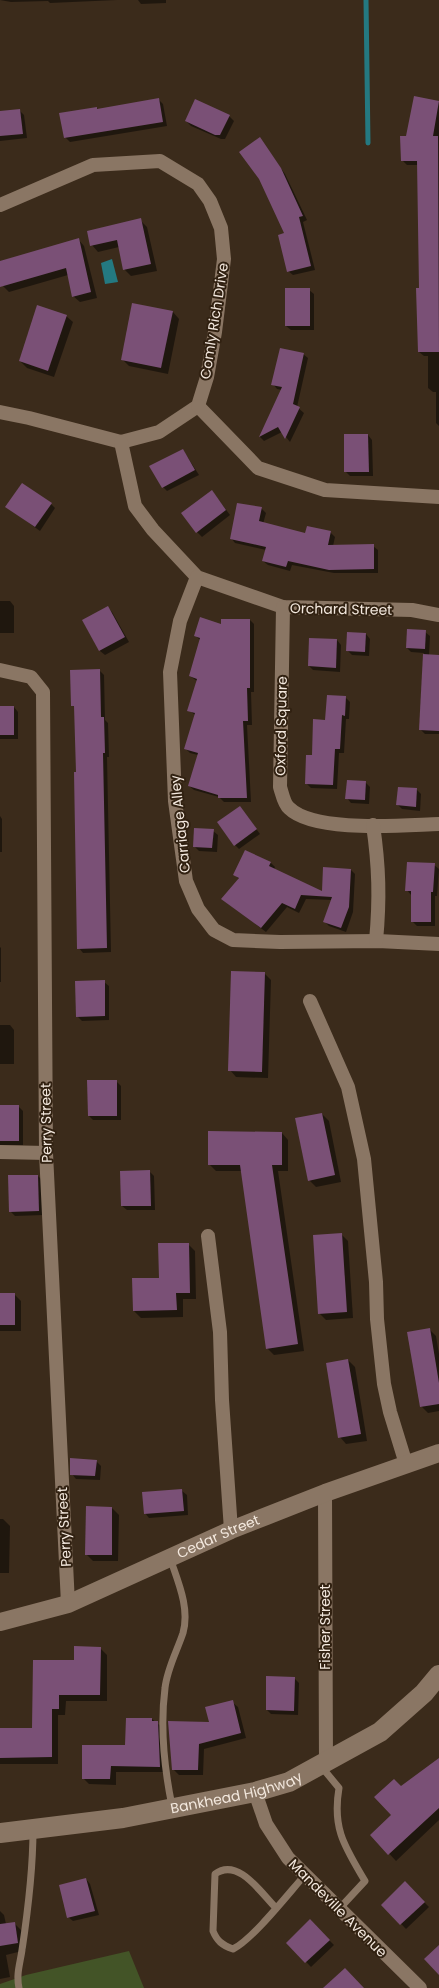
<svg xmlns="http://www.w3.org/2000/svg" width="439" height="1988" viewBox="0 0 439 1988" font-family="Poppins,sans-serif">
  <style>
    .green { fill: #435427 }
    .water { fill: #247981 }
    .shadow { fill: #0007 }
    .lines { fill: none; stroke-linecap: round; stroke-linejoin: round }
    .stream { stroke: #247981; stroke-width: 5 }
    .building { fill: #7a5076 }
    .service { stroke: #8a7664; stroke-width: 7 }
    .minor { stroke: #8a7664; stroke-width: 14 }
    .tertiary { stroke: #8a7664; stroke-width: 18 }
    .secondary { stroke: #8a7664; stroke-width: 20 }
    .labels { text-anchor: middle; dominant-baseline: central; stroke-width: 4; stroke-linejoin: round; paint-order: stroke }
    .street-label { font-size: 14px; fill: #f3e8de; stroke: #312111 }
  </style>
  <rect width="100%" height="100%" fill="#3b2b1b"/>
  <!-- green -->
  <path class="green" d="M129 1951 144 1988H0V1984L26 1975Z"/>
  <!-- water -->
  <path class="water" d="M112 259 118 282 105 284 101 263Z"/>
  <!-- shadow -->
  <g class="shadow">
    <path d="M0 0H117L50 3 48 1 11 2Z"/>
    <path d="M138 0H166V3L141 4Z"/>
    <path d="M415 98 439 102V426L436 423V392H433L428 388V356H424L419 352 421 290 418 165H407L402 160Z"/>
    <path d="M158 99 163 104 167 126 70 142 65 137 97 108 98 110Z"/>
    <path d="M20 111 24 115 27 138 0 141V113Z"/>
    <path d="M229 116 234 121 225 139H221L191 126 186 121Z"/>
    <path d="M264 144 285 174 307 220 303 222 315 270 293 275 288 271 286 234Z"/>
    <path d="M140 220 147 227 157 271 131 276 125 270 119 247 98 252 92 245Z"/>
    <path d="M78 239 84 246 97 298 80 302 73 296 68 275 9 292 3 286 0 277V263Z"/>
    <path d="M309 290 314 294V330H291L286 326Z"/>
    <path d="M173 312 179 319 168 374 129 366 122 359Z"/>
    <path d="M66 316 73 322 54 377 27 368 20 361Z"/>
    <path d="M303 354 308 358 297 407 304 413 290 442 282 432 264 441 260 437 282 390 277 389 273 384Z"/>
    <path d="M368 435 372 440 373 476H350L346 472Z"/>
    <path d="M183 450 199 475 167 491 163 487Z"/>
    <path d="M212 491 230 515 202 537 197 532Z"/>
    <path d="M51 504 55 508 40 531 7 507Z"/>
    <path d="M261 508 266 513 263 524 306 535 330 532 335 537 333 546H373L378 550V573H334L292 565 290 571 268 565 263 561 266 550 235 543 231 538Z"/>
    <path d="M0 601H10L14 606V633H0Z"/>
    <path d="M108 608 112 612 129 642 105 655 100 651 83 621Z"/>
    <path d="M250 620 254 624V692H251L252 725H247L251 802H224L219 797 194 790 189 786 198 755 190 753 185 748 195 715 189 710 197 681 190 676 201 641 196 636 222 625Z"/>
    <path d="M425 632 430 636 429 655 439 656V734H425L420 729 424 653 411 652 407 648Z"/>
    <path d="M366 634 370 639 369 656 352 655 347 650Z"/>
    <path d="M337 640 341 645 340 672 313 670 309 666Z"/>
    <path d="M100 671 104 675 105 720 108 723 109 757H107L111 952 83 953 79 948 77 773 75 708 73 705Z"/>
    <path d="M346 698 350 702 349 719H346L344 753H339L337 789 311 788 306 783 313 756 327 721Z"/>
    <path d="M0 707H14L18 712V739H0Z"/>
    <path d="M365 782 370 787 369 804 351 803 347 798Z"/>
    <path d="M416 789 421 794 420 811 402 809 398 805Z"/>
    <path d="M240 807 260 834 239 849 235 845Z"/>
    <path d="M0 816 2 819V852H0Z"/>
    <path d="M213 831 218 835 217 852 199 851 194 846Z"/>
    <path d="M246 851 271 863 275 867 274 870 323 893 351 870 355 874 353 912 346 932 329 926 324 921 332 900 306 899 299 913 287 907 266 932 227 903 239 879 235 875Z"/>
    <path d="M434 865 439 869 437 896H435V926H417L412 921 411 895 407 890Z"/>
    <path d="M0 947 1 948V982H0Z"/>
    <path d="M264 973 271 980 268 1078 236 1077 230 1070Z"/>
    <path d="M104 982 109 986V1020L82 1021 77 1016Z"/>
    <path d="M0 1025H10L14 1030V1064H0Z"/>
    <path d="M116 1081 121 1086V1120H93L89 1116Z"/>
    <path d="M0 1106H18L23 1111V1145H0Z"/>
    <path d="M322 1114 329 1121 341 1182 316 1187 309 1180Z"/>
    <path d="M282 1133 288 1140V1171H278L304 1351 274 1355 267 1348 242 1171H216L209 1164Z"/>
    <path d="M149 1171 154 1176 155 1210H127L122 1206Z"/>
    <path d="M38 1176 42 1180 43 1215 15 1216 11 1212Z"/>
    <path d="M341 1234 348 1241 353 1318 326 1320 319 1313Z"/>
    <path d="M188 1244 195 1251 196 1299H183V1317L141 1318 134 1311Z"/>
    <path d="M0 1295H15L21 1301V1331H0Z"/>
    <path d="M429 1329 436 1336 439 1354V1411L428 1413 421 1406Z"/>
    <path d="M348 1360 355 1367 367 1441 346 1444 340 1437Z"/>
    <path d="M96 1461 101 1466 100 1480 76 1479 72 1474Z"/>
    <path d="M182 1491 187 1495 188 1515 149 1518 145 1513Z"/>
    <path d="M112 1508 119 1515 118 1561H93L86 1554Z"/>
    <path d="M0 1519H3L10 1526 9 1573H0Z"/>
    <path d="M100 1648 107 1655V1701H66L65 1715H58V1764H0V1779V1730L33 1729 76 1662Z"/>
    <path d="M294 1678 299 1683 298 1715 271 1714 267 1710Z"/>
    <path d="M232 1702 238 1707 246 1738 204 1749 203 1775H179L173 1769 210 1723Z"/>
    <path d="M152 1719 163 1728 165 1772H116V1785L89 1784 83 1778 127 1747Z"/>
    <path d="M439 1759V1820L396 1861 372 1835 393 1816 401 1788Z"/>
    <path d="M86 1879 90 1884 99 1915 73 1921 68 1917Z"/>
    <path d="M405 1883 429 1907 406 1929 383 1905Z"/>
    <path d="M0 1911 4 1915 6 1924 14 1923 23 1932 26 1950 6 1955 10 1977 0 1979Z"/>
    <path d="M310 1921 334 1945 311 1967 288 1943Z"/>
  </g>
  <g class="lines">
    <!-- stream -->
    <path class="stream" d="M366 0 368 143"/>
  </g>
  <!-- building -->
  <g class="building">
    <path d="M414 96 439 101 433 136H438L439 352H418L416 288H419L417 161H401L400 136H406Z"/>
    <path d="M159 98 163 122 64 138 59 113 97 107V109Z"/>
    <path d="M195 99 230 115 220 135H215L185 121Z"/>
    <path d="M20 109 23 134 0 136V111Z"/>
    <path d="M260 137 281 168 303 216 299 217 311 266 287 272 278 235 284 233 259 179 239 152Z"/>
    <path d="M141 218 151 264 123 270 117 240 90 246 87 231Z"/>
    <path d="M79 238 91 292 72 297 66 268 0 287V261Z"/>
    <rect x="285" y="288" width="25" height="38"/>
    <path d="M132 303 173 311 161 368 121 360Z"/>
    <path d="M37 305 67 315 48 371 19 361Z"/>
    <path d="M280 348 304 353 293 404 300 407 285 439 278 427 259 437 282 387 271 385Z"/>
    <path d="M344 434H368L369 472H344Z"/>
    <path d="M183 449 195 470 162 488 149 466Z"/>
    <path d="M22 483 52 503 35 527 5 507Z"/>
    <path d="M212 490 226 510 196 533 181 513Z"/>
    <path d="M237 503 262 507 259 521 305 533 307 526 331 531 328 545 374 544V569L329 570 288 561 286 567 262 561 266 547 230 539Z"/>
    <path d="M108 606 125 637 99 651 82 620Z"/>
    <path d="M200 617 221 624V619H250V688H247L248 721H243L247 798H218V795L188 786 198 753 184 749 195 713 187 711 197 679 189 676 200 638 194 636Z"/>
    <path d="M407 629 426 630 425 649 406 648Z"/>
    <path d="M347 632 366 633 365 652 346 651Z"/>
    <path d="M309 638 337 639 336 668 308 666Z"/>
    <path d="M423 654 439 655V731L419 730Z"/>
    <path d="M100 669 101 717H104L105 753H103L107 948 77 949 74 772H76L74 706H71L70 670Z"/>
    <path d="M327 695 346 696 345 716 342 715 340 749H335L333 785 305 784 306 755H312L313 719 325 720Z"/>
    <rect x="0" y="706" width="14" height="29"/>
    <path d="M347 780 366 781 365 800 345 799Z"/>
    <path d="M398 787 417 788 416 807 396 805Z"/>
    <path d="M240 806 257 829 234 846 217 822Z"/>
    <path d="M194 828 214 829 212 848 193 847Z"/>
    <path d="M245 850 271 862 269 866 322 891 323 867 351 869 349 907 341 928 323 922 332 897 301 895 295 909 282 903 261 928 221 899 239 878 233 875Z"/>
    <path d="M407 862 435 863 433 892H431V922H411V891H405Z"/>
    <path d="M231 971 265 972 262 1072 228 1071Z"/>
    <path d="M105 980V1016L76 1017 75 981Z"/>
    <path d="M87 1080H117V1116H88Z"/>
    <rect x="0" y="1105" width="19" height="36"/>
    <path d="M322 1113 335 1175 308 1181 295 1118Z"/>
    <path d="M208 1131 282 1132V1165H272L298 1344 266 1349 240 1165H208Z"/>
    <path d="M150 1170 151 1206H121L120 1171Z"/>
    <path d="M8 1175H38L39 1211 9 1212Z"/>
    <path d="M342 1233 347 1312 318 1314 313 1235Z"/>
    <path d="M158 1243H189L190 1293H176L177 1310 133 1311 132 1278H159Z"/>
    <rect x="0" y="1293" width="15" height="32"/>
    <path d="M430 1328 439 1383V1404L420 1407 407 1332Z"/>
    <path d="M348 1359 361 1434 338 1438 326 1363Z"/>
    <path d="M70 1458 97 1460 95 1476 70 1475Z"/>
    <path d="M182 1489 184 1511 144 1514 142 1492Z"/>
    <path d="M86 1506 112 1507V1555H85Z"/>
    <path d="M74 1646 101 1647 100 1695H59V1709H52V1757L0 1758V1728H32L33 1660H74Z"/>
    <path d="M266 1676 295 1677 294 1711 266 1710Z"/>
    <path d="M233 1700 241 1733 199 1744 198 1770H172L168 1721 209 1722 205 1707Z"/>
    <path d="M126 1718H152V1721H158L160 1767 111 1766 110 1779H82V1745H125Z"/>
    <path d="M439 1758V1808L388 1855 370 1835 391 1815 374 1797 394 1779 401 1786Z"/>
    <path d="M86 1878 95 1911 67 1918 59 1885Z"/>
    <path d="M405 1881 425 1902 400 1925 381 1905Z"/>
    <path d="M310 1919 330 1940 305 1963 286 1943Z"/>
    <path d="M15 1922 18 1943 0 1946V1924Z"/>
    <path d="M439 1945V1975L424 1959Z"/>
    <path d="M345 1968 364 1988H323Z"/>
  </g>
  <g class="lines">
    <!-- service -->
    <g class="service">
      <path d="M170 1558C178 1582 190 1608 183 1633 177 1651 167 1669 165 1688 160 1727 164 1767 172 1806"/>
      <path d="M320 1765 339 1788C332 1829 345 1847 365 1881L339 1909"/>
      <path d="M276 1908C261 1893 238 1857 215 1874L213 1931C217 1941 222 1945 233 1949 253 1939 288 1894 305 1875"/>
      <path d="M19 1988C16 1974 20 1964 22 1950 28 1910 33 1870 33 1830"/>
    </g>
    <!-- minor -->
    <g class="minor">
      <path d="M0 205 93 165 160 161 198 184 210 201 221 228 224 259 215 332 207 377 198 406 159 432 121 442 29 418 0 412"/>
      <path d="M198 406 258 468 325 490 439 497"/>
      <path d="M121 442 135 506 153 530 197 577 283 607 412 610 439 615"/>
      <path d="M197 577 180 621 170 672 175 801 186 881 198 909 214 930 233 940 280 942 378 941 439 944"/>
      <path d="M283 607 280 787C282 793 284 804 289 808 314 833 403 825 439 824"/>
      <path d="M0 670 31 677 43 692 46 1153 68 1604"/>
      <path d="M373 825C379 866 380 899 376 941"/>
      <path d="M310 1001 348 1087 364 1159 376 1282 377 1319 384 1384 390 1412 406 1464"/>
      <path d="M0 1152 46 1153"/>
      <path d="M208 1236 220 1332 222 1400 231 1530"/>
      <path d="M325 1493 326 1762"/>
      <path d="M255 1792 266 1824 288 1858 420 1988"/>
    </g>
    <!-- tertiary -->
    <path class="tertiary" id="s1" d="M0 1622 68 1604 231 1530 325 1493 439 1453"/>
    <!-- secondary -->
    <path class="secondary" id="s2" d="M0 1833 123 1818 255 1792 289 1782 380 1732 424 1693 439 1675"/>
  </g>
  <g class="labels">
    <!-- street labels -->
    <g class="street-label">
      <text transform="translate(214 321) rotate(-81)">Comly Rich Drive</text>
      <text transform="translate(341 609) rotate(1)">Orchard Street</text>
      <text transform="translate(281 726) rotate(-89)">Oxford Square</text>
      <text transform="translate(180 824) rotate(-96)">Carriage Alley</text>
      <text transform="translate(46 1123) rotate(-91)">Perry Street</text>
      <text transform="translate(64 1527) rotate(-93)">Perry Street</text>
      <text stroke="none"><textPath href="#s1" startOffset="235">Cedar Street</textPath></text>
      <text transform="translate(325 1627) rotate(-90)">Fisher Street</text>
      <text stroke="none"><textPath href="#s2" startOffset="240">Bankhead Highway</textPath></text>
      <text transform="translate(338 1908) rotate(45)">Mandeville Avenue</text>
    </g>
  </g>
</svg>
